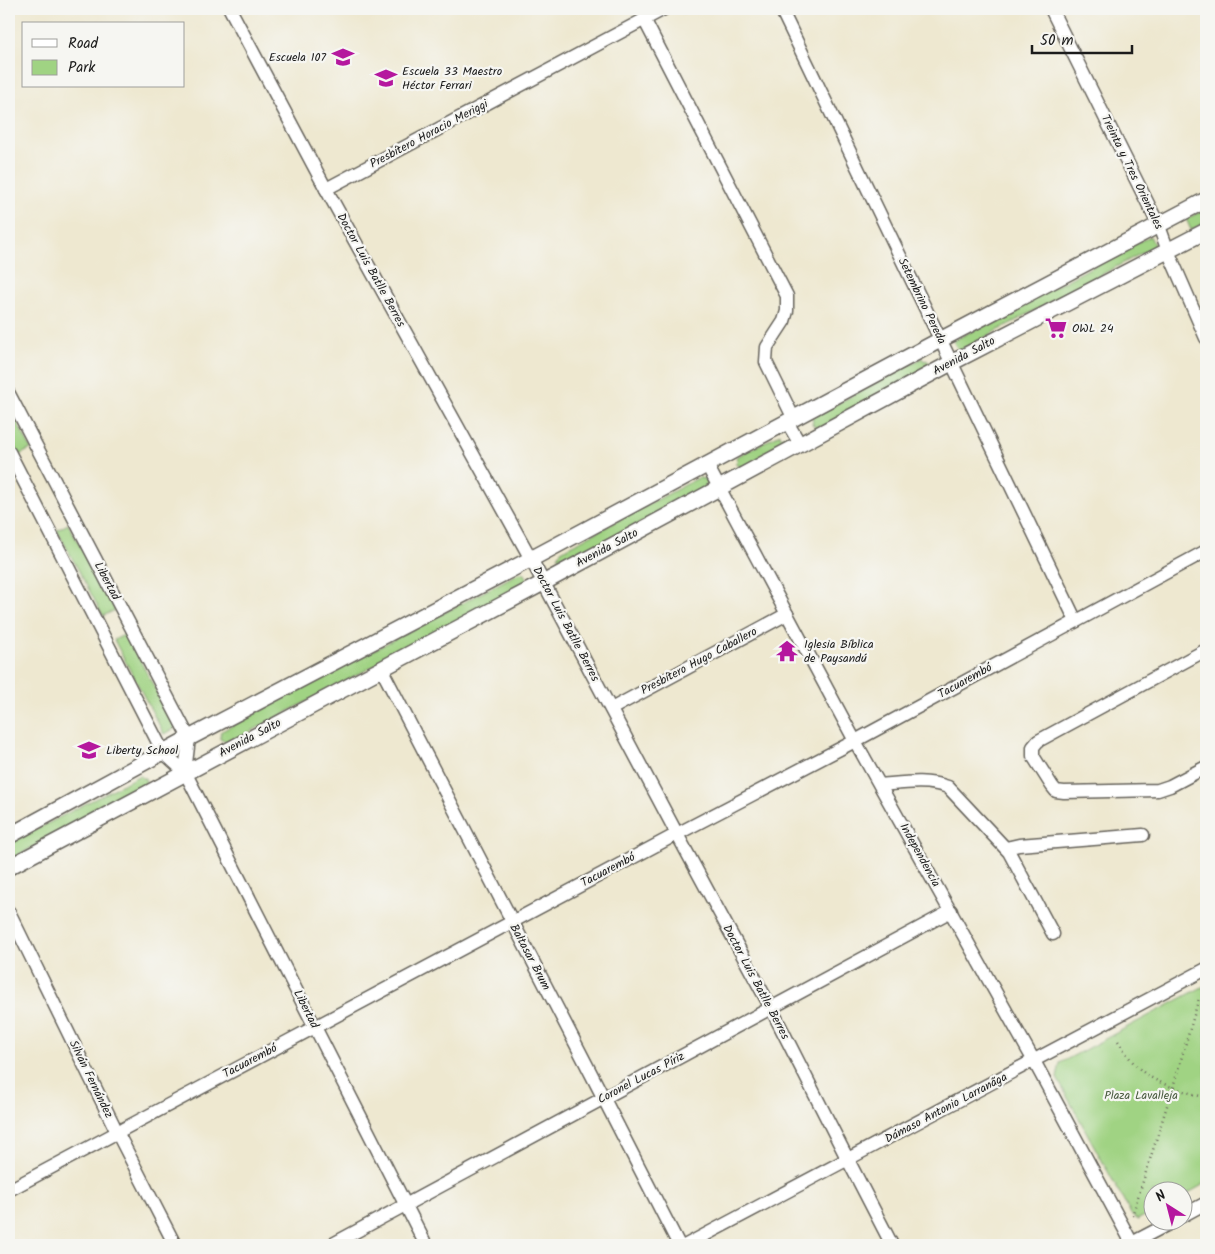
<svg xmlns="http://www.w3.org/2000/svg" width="1215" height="1254" viewBox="0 0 1215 1254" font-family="Kalam,sans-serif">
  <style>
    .green { fill: #a0d383; stroke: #5e7850 }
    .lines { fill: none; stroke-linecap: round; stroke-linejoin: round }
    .minor-casing { stroke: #66635b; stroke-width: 15 }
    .tertiary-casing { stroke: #66635b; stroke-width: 18 }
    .path { stroke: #66635b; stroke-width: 2.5; stroke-dasharray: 1 4; stroke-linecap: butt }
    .minor { stroke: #fff; stroke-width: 12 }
    .tertiary { stroke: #fff; stroke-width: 15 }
    .labels { text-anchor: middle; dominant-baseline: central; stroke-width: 4.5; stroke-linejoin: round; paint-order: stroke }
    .poi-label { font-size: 12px; fill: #1c1c1c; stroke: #f6f6f2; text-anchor: start }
    .street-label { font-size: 12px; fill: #1c1c1c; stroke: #f6f6f2 }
    .park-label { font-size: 12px; fill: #4a5c40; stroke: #f6f6f2 }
  </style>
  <rect width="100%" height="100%" fill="#f6f6f2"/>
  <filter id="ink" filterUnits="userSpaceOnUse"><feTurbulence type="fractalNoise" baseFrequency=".02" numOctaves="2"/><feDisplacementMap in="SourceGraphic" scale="10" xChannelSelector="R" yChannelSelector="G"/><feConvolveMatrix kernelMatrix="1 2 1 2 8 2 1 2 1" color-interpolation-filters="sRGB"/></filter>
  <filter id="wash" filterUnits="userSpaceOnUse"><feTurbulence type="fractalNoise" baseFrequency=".0096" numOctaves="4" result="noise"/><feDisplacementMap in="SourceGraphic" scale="20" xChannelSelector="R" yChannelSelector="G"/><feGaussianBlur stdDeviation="1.12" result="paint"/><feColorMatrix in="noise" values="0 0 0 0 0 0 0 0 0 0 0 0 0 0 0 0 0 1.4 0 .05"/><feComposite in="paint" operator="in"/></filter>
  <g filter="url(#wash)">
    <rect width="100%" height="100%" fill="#eee8d0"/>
    <!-- green -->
    <g class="green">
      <path d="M1206 209V222L1191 230 1186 219Z"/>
      <path d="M1150 236 1155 246 959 351 953 341Z"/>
      <path d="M922 358 924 361 926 360 929 362V365L927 367 929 370 818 429 816 427 812 424 813 420 811 418Z"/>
      <path d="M9 407 31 449 19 455 9 435Z"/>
      <path d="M780 434 781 437 784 436 787 438 785 443 786 446 743 469 741 466H738L736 464V462L738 460 736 457Z"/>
      <path d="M700 477 701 479 705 478 708 480V484L705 485 706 488 567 563 561 561 558 556 561 551Z"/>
      <path d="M68 524 115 610 103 616 57 530Z"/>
      <path d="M519 573 525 574 528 580 526 585 227 744 226 742 220 739V736L221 734 220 732Z"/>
      <path d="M126 634 176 728 164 734 114 640Z"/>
      <path d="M140 775 142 778H145L146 782 144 784 146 787 9 860V844Z"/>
      <path d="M1206 985V1183L1183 1196 1182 1192H1152V1212L1137 1220 1130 1212 1057 1078 1060 1063Z"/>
    </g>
  </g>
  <g filter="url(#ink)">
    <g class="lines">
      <!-- minor casing -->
      <g class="minor-casing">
        <g id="minor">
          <path d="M230 9 326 189 531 559 677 834 771 1008 848 1160 892 1245"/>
          <path d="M781 9 1076 621"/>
          <path d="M1051 9 1159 226 1168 251 1206 338"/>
          <path d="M644 19 787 296V311L784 321 767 347 766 362 794 419"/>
          <path d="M326 189 664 9"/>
          <path d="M9 394 189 738 185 772"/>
          <path d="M787 422 800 444"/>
          <path d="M9 452 163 752 185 772 426 1245"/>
          <path d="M707 465 855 741 1034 1061 1133 1245"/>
          <path d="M1206 650 1038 741 1033 747V756L1052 786 1056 791 1064 792 1158 790 1170 786 1206 767"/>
          <path d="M381 668C480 861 581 1052 679 1245"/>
          <path d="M611 709 787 614"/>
          <path d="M880 785C904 783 925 779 948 787L1009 852 1053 934"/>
          <path d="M1006 848 1019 845 1143 835"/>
          <path d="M9 912 117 1132 175 1245"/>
          <path d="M9 1190 677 834 855 741 1206 551"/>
          <path d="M1182 1216 1206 1203"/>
          <path d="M331 1245 951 911"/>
          <path d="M686 1245 1206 969"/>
          <path d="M1128 1245 1172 1222"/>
        </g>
      </g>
      <!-- tertiary casing -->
      <g class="tertiary-casing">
        <g id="tertiary">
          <path d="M9 836 189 738 531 559 940 340 1206 200"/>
          <path d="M9 867 543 583 951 363 1206 231"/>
        </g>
      </g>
      <!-- path -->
      <g class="path">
        <path d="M1118 1041C1125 1052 1133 1064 1143 1072 1161 1086 1185 1091 1206 1098"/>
        <path d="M1132 1216 1173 1087 1199 998"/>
      </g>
      <!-- minor -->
      <use href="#minor" class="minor"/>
      <!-- tertiary -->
      <use href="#tertiary" class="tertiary"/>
    </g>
  </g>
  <!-- icons -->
  <defs>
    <g id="school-bare" transform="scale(1.725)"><path d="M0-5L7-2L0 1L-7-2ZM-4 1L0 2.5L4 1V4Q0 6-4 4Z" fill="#b5179e" stroke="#f6f6f2" stroke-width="2.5" paint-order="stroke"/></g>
    <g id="supermarket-bare" transform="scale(1.725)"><path d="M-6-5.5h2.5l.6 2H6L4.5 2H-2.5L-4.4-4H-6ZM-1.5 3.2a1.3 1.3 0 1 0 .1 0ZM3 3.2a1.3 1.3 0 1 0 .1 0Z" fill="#b5179e" stroke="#f6f6f2" stroke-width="2.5" paint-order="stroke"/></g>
    <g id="temple-bare" transform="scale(1.725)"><path d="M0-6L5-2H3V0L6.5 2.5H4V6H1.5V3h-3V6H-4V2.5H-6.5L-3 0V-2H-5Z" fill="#b5179e" stroke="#f6f6f2" stroke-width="2.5" paint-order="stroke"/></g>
  </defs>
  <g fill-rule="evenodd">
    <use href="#school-bare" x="343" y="57"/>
    <use href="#school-bare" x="386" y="78"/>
    <use href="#supermarket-bare" x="1056" y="328"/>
    <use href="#temple-bare" x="787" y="651"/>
    <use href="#school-bare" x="89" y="750"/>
  </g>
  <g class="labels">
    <!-- poi labels -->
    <g class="poi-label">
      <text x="326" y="57" text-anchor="end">Escuela 107</text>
      <text x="402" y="71">Escuela 33 Maestro<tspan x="402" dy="14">Héctor Ferrari</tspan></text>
      <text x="1072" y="328">OWL 24</text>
      <text x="804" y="644">Iglesia Bíblica<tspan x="804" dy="14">de Paysandú</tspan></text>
      <text x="106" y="750">Liberty School</text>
    </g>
    <!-- street labels -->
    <g class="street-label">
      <text transform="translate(429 134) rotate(-28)">Presbítero Horacio Meriggi</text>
      <text transform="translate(1132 172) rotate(64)">Treinta y Tres Orientales</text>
      <text transform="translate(371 270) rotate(61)">Doctor Luis Batlle Berres</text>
      <text transform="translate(922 301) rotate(64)">Setembrino Pereda</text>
      <text transform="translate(964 356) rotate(-28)">Avenida Salto</text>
      <text transform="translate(607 548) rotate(-28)">Avenida Salto</text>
      <text transform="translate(107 581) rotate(62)">Libertad</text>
      <text transform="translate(566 624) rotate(62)">Doctor Luis Batlle Berres</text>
      <text transform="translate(699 661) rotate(-28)">Presbítero Hugo Caballero</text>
      <text transform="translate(965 681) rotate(-29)">Tacuarembó</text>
      <text transform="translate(250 738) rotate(-28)">Avenida Salto</text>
      <text transform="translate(920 855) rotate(61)">Independencia</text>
      <text transform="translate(608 870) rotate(-28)">Tacuarembó</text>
      <text transform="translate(530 957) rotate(62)">Baltasar Brum</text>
      <text transform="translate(756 982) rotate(62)">Doctor Luis Batlle Berres</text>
      <text transform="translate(306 1009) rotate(63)">Libertad</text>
      <text transform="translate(250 1061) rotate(-28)">Tacuarembó</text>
      <text transform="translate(641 1078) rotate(-28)">Coronel Lucas Píriz</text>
      <text transform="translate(91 1079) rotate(64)">Silván Fernández</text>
      <text transform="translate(946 1108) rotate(-28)">Dámaso Antonio Larranãga</text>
    </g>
    <!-- park labels -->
    <g class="park-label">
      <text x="1141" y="1095">Plaza Lavalleja</text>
    </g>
  </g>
  <!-- margin -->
  <rect width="1215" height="1254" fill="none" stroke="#f6f6f2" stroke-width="30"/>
  <!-- legend -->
  <rect x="22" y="22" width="162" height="65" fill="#f6f6f2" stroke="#9f9f9c"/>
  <rect x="32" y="39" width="25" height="8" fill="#ffffff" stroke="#9f9f9c"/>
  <text x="68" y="48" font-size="15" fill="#1c1c1c">Road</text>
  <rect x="32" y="60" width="25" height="15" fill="#a0d383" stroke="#9f9f9c"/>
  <text x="68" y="72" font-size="15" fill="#1c1c1c">Park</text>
  <!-- north arrow -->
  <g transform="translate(1168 1206) rotate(324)"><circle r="24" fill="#f6f6f2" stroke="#9f9f9c"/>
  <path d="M0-4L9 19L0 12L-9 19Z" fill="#b5179e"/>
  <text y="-8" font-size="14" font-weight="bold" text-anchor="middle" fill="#1c1c1c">N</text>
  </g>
  <!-- scale -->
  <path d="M1032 45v8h100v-8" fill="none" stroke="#1c1c1c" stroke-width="2.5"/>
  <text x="1040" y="45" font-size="15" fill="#1c1c1c" stroke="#f6f6f2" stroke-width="4" paint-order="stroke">50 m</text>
</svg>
